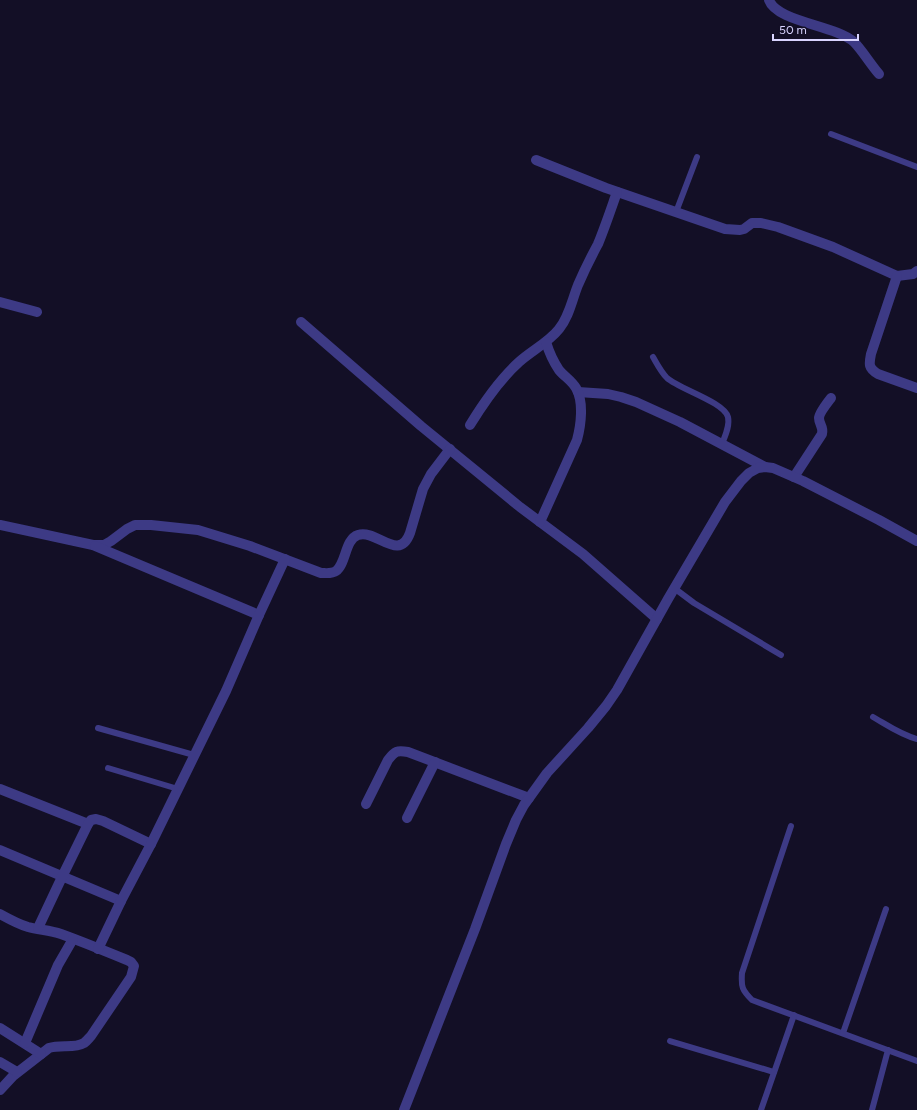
<svg xmlns="http://www.w3.org/2000/svg" width="917" height="1110" viewBox="0 0 917 1110" font-family="Figtree,sans-serif">
  <style>
    .lines { fill: none; stroke-linecap: round; stroke-linejoin: round }
    .lane { stroke: #3d3a85; stroke-width: 6 }
    .street { stroke: #3d3a85; stroke-width: 10 }
  </style>
  <rect width="100%" height="100%" fill="#130f26"/>
  <g class="lines">
    <!-- lane -->
    <g class="lane">
      <path d="M831 134 917 167"/>
      <path d="M676 212 697 157"/>
      <path d="M653 357C657 364 661 372 667 378 679 389 724 402 728 417 730 426 725 436 722 444"/>
      <path d="M674 588 694 603 781 655"/>
      <path d="M873 717C887 725 901 735 917 739"/>
      <path d="M98 728 194 755"/>
      <path d="M108 768 178 789"/>
      <path d="M791 826 742 973C741 987 742 990 752 1000L917 1061"/>
      <path d="M843 1033 886 909"/>
      <path d="M670 1041 774 1072"/>
      <path d="M761 1110 794 1015"/>
      <path d="M872 1110 888 1050"/>
    </g>
    <!-- street -->
    <g class="street">
      <path d="M769 0C777 22 835 25 854 42 862 50 871 65 879 74"/>
      <path d="M536 160 606 188 725 229 740 230 744 229 752 223H761L778 227 833 247 897 276 913 274 917 271"/>
      <path d="M897 276 871 354C869 364 868 368 878 374L917 388"/>
      <path d="M0 302 37 312"/>
      <path d="M301 322 421 426 520 507 583 554 657 619"/>
      <path d="M578 392 608 394 621 397 636 402 680 422 765 467"/>
      <path d="M470 425C484 402 499 380 519 362 531 351 549 342 559 329 569 317 572 300 578 285 584 271 591 257 598 244 605 227 611 209 617 192"/>
      <path d="M794 477 822 434C824 427 819 425 819 418 819 413 828 402 831 398"/>
      <path d="M540 522 577 440C581 425 584 402 576 388 572 381 564 376 559 370 553 361 549 352 546 342"/>
      <path d="M0 525 93 545H104L111 541 127 529 135 525H151L198 530 250 546 321 573C326 573 332 574 336 571 346 564 345 539 358 535 377 529 399 563 410 533L423 489 431 474 450 449"/>
      <path d="M95 546 259 615"/>
      <path d="M0 789 88 824"/>
      <path d="M366 804 388 760C395 751 397 750 408 752L529 798"/>
      <path d="M407 818 435 762"/>
      <path d="M0 850 121 901"/>
      <path d="M0 914C9 919 18 924 28 927 39 930 50 930 61 934 83 942 105 951 127 960L131 962 134 966 131 977 91 1036C89 1038 87 1041 84 1043 74 1049 61 1044 49 1048L13 1076 0 1090"/>
      <path d="M38 928 62 877 88 824 91 820 96 819 103 821 151 844"/>
      <path d="M98 949 121 901 151 844 226 691 259 615 285 559"/>
      <path d="M0 1028 41 1054"/>
      <path d="M25 1043 58 965 73 939"/>
      <path d="M0 1062 17 1072"/>
      <path d="M404 1110 475 929 506 844 516 820 524 805 547 773 588 728 606 706 617 690 668 599 725 502 741 481 749 473 758 468 765 467 773 468 803 481 879 520 917 541"/>
    </g>
  </g>
  <!-- scale -->
  <path d="M773 34v6h85v-6" fill="none" stroke="#d9d4ff" stroke-width="2"/>
  <text x="779" y="34" font-size="12" fill="#d9d4ff" stroke="#130f26" stroke-width="3" paint-order="stroke">50 m</text>
</svg>
